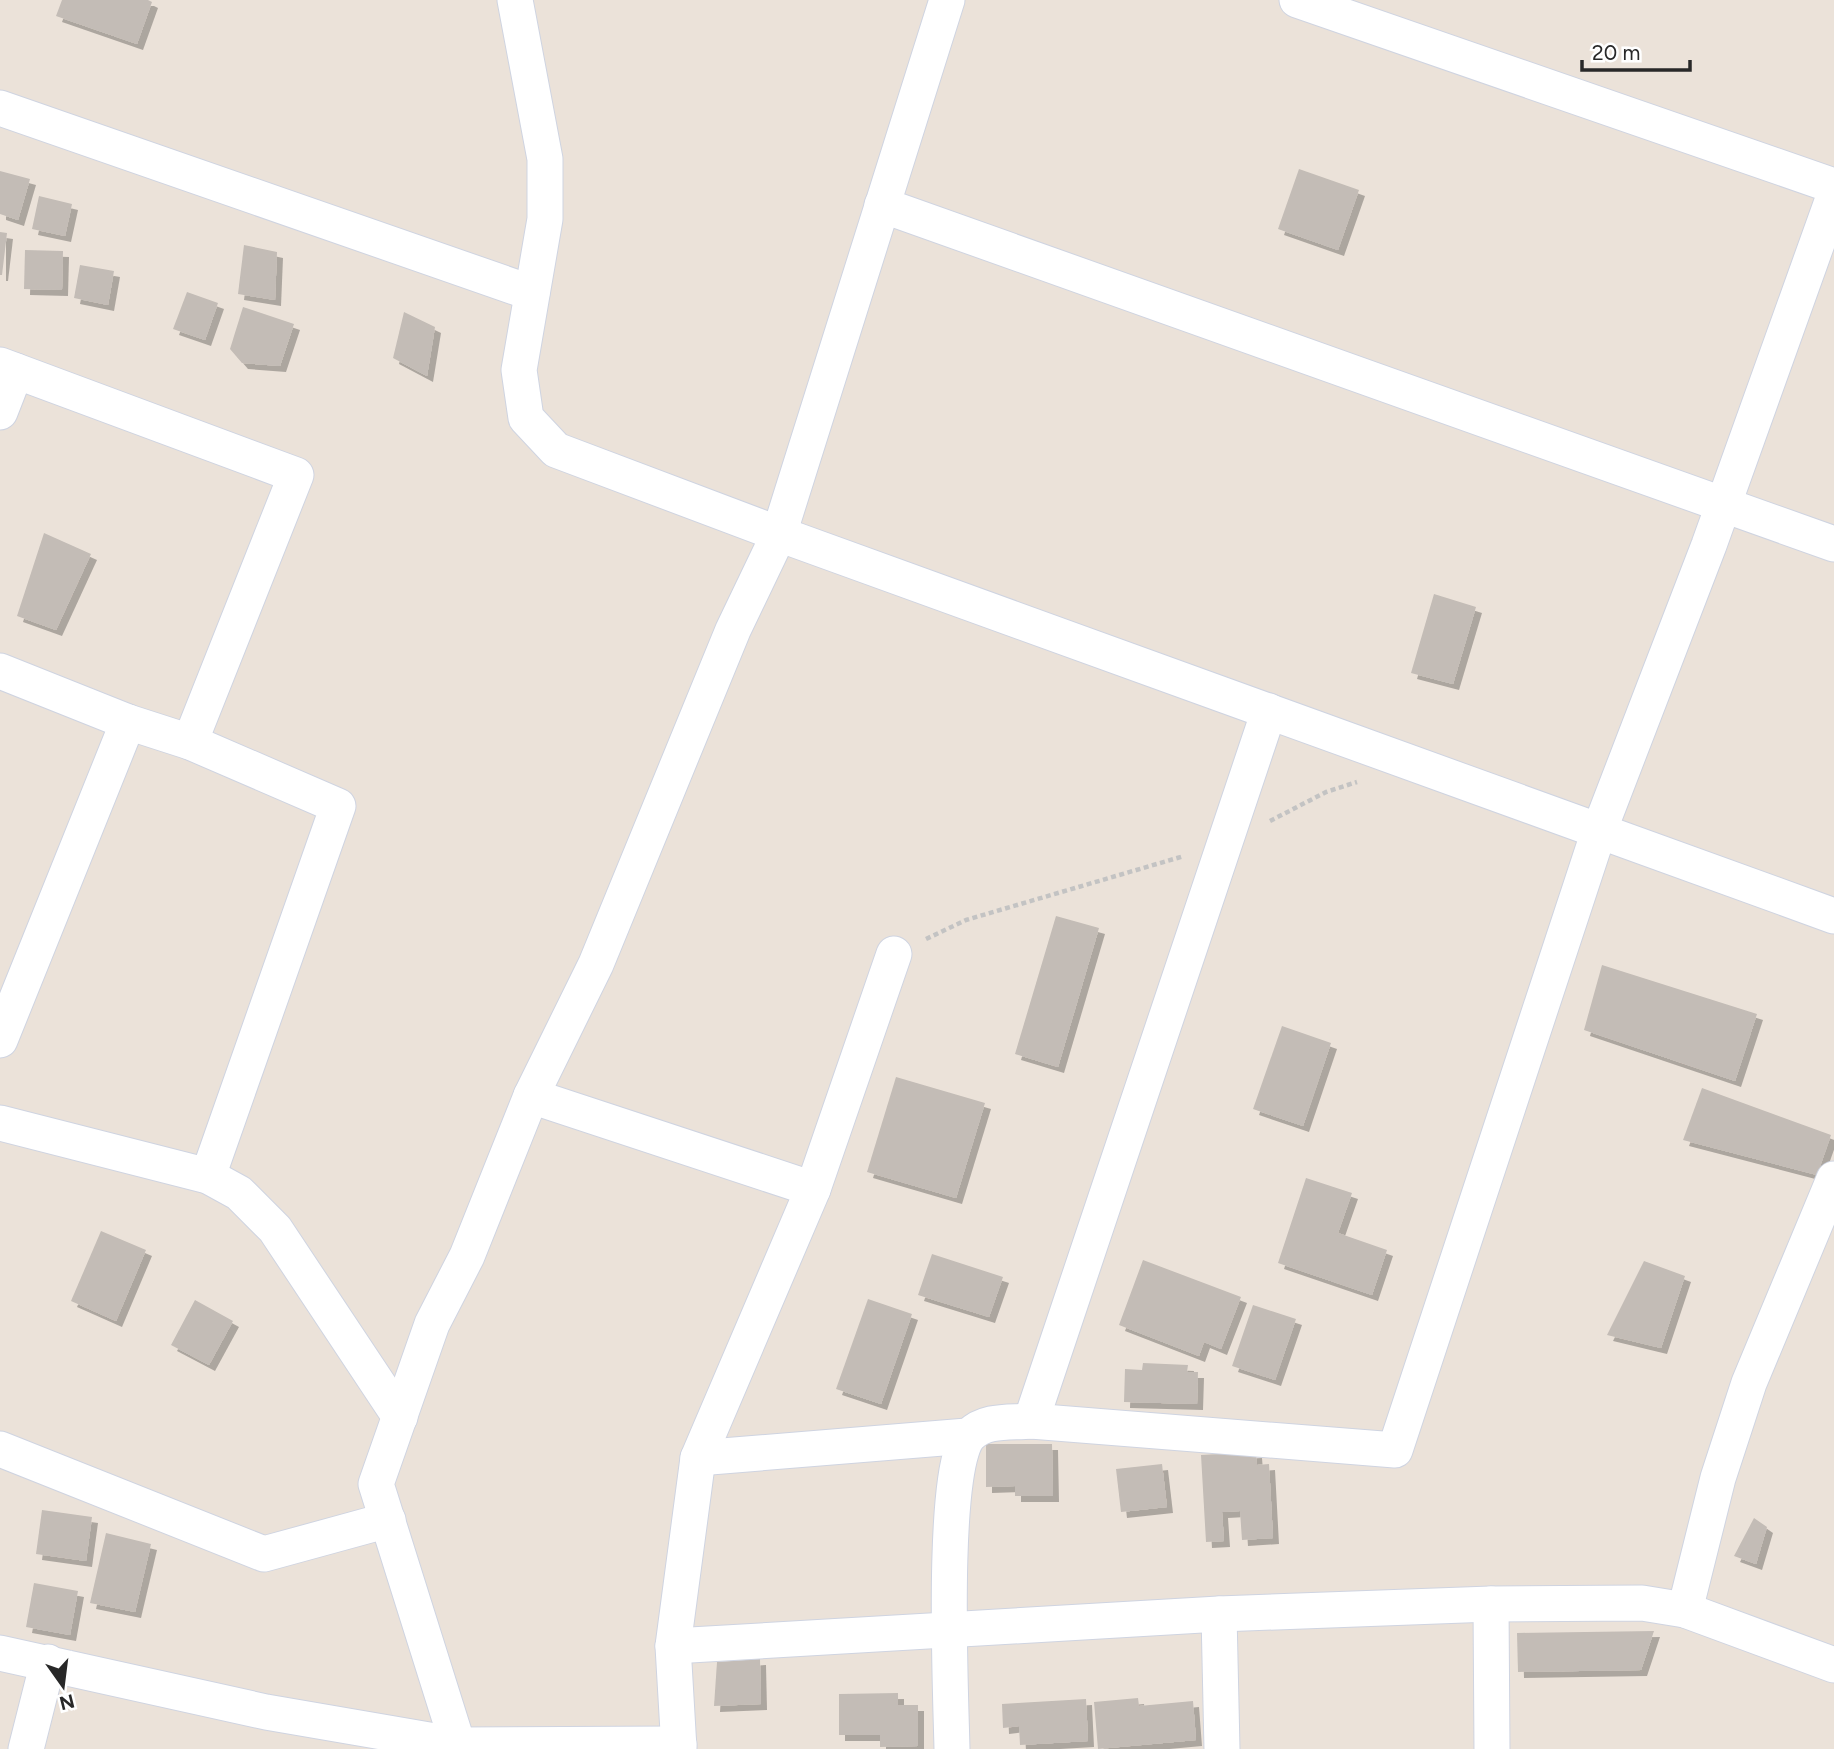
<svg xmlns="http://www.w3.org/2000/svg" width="1834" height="1749" viewBox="0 0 1834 1749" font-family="Figtree,sans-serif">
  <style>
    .building { fill: #c3bcb6; filter: url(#shadow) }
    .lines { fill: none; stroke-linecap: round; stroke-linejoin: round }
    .minor-casing { stroke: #cfd4e1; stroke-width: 37 }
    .path { stroke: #c3c3c3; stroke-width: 4.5; stroke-dasharray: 5 3.5; stroke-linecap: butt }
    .minor { stroke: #fff; stroke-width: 35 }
  </style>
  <defs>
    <filter id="shadow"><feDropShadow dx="6" dy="6" stdDeviation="0" flood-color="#0004"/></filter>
  </defs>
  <rect width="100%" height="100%" fill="#ebe2d9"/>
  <!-- building -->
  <g class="building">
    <path d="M62 0H148L152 2 137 44 56 16Z"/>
    <path d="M1299 169 1359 190 1338 250 1278 229Z"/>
    <path d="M0 171 30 179 18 220 0 214Z"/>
    <path d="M39 196 72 204 65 236 32 229Z"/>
    <path d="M0 232 7 233 2 275H0Z"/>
    <path d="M244 245 277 252 275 300 238 294Z"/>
    <path d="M25 250 63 251 62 290 24 289Z"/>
    <path d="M80 265 114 271 108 305 74 298Z"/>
    <path d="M187 292 218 303 205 340 173 329Z"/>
    <path d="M243 307 294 324 280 366 242 363 230 349Z"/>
    <path d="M404 312 435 327 427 376 393 358Z"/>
    <path d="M44 533 91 554 56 630 17 616Z"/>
    <path d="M1434 594 1476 607 1453 684 1411 673Z"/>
    <path d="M1056 916 1099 928 1058 1067 1015 1054Z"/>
    <path d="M1602 965 1757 1014 1735 1081 1584 1030Z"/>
    <path d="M1282 1026 1331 1043 1303 1126 1253 1109Z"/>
    <path d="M896 1077 985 1103 956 1198 867 1172Z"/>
    <path d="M1702 1088 1831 1135 1817 1175 1683 1140Z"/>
    <path d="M1306 1178 1352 1193 1338 1233 1387 1250 1372 1295 1278 1263Z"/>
    <path d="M101 1231 146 1250 116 1321 71 1301Z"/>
    <path d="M932 1254 1003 1277 989 1317 918 1295Z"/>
    <path d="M1143 1260 1241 1297 1221 1349 1204 1342 1199 1356 1119 1325Z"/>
    <path d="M1644 1261 1685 1276 1661 1348 1607 1335Z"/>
    <path d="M868 1299 912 1314 881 1404 836 1389Z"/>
    <path d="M195 1300 233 1321 209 1365 171 1345Z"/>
    <path d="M1253 1305 1296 1319 1275 1380 1232 1366Z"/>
    <path d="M1143 1363 1188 1365 1187 1372H1198L1197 1404 1124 1402 1125 1369 1142 1370Z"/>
    <path d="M986 1444H1052L1053 1496H1015V1486L986 1487Z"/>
    <path d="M1256 1452 1257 1465 1269 1464 1273 1538 1242 1540 1240 1511 1222 1512 1224 1541 1206 1542 1201 1455Z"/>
    <path d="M1162 1464 1167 1507 1121 1512 1116 1469Z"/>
    <path d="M42 1510 92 1517 86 1561 36 1554Z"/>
    <path d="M1754 1518 1767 1527 1756 1564 1734 1556Z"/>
    <path d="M106 1533 151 1544 135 1612 90 1603Z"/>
    <path d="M34 1583 78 1591 70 1635 26 1627Z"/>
    <path d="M1654 1631 1641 1670 1518 1672 1517 1633Z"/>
    <path d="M760 1659 761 1704 714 1706 717 1662Z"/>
    <path d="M898 1693V1705H918V1746L880 1747V1735H839V1694Z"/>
    <path d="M1138 1698 1139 1706 1193 1701 1196 1740 1098 1749 1094 1702Z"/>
    <path d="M1086 1699 1088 1741 1020 1745 1019 1726 1003 1728 1002 1704Z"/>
  </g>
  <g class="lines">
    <!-- minor casing -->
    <g class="minor-casing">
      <g id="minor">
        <path d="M515 0 545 159V219L519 370 526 418 556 450 779 534 1834 916"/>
        <path d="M1297 0 1834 186"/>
        <path d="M0 108 532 293"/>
        <path d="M882 205 1834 544"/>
        <path d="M0 365 296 475 190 742"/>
        <path d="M0 412 16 371"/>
        <path d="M0 671 128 722 190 742 338 806 208 1176"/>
        <path d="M0 1040 128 722"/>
        <path d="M531 1096 813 1189"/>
        <path d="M0 1123 208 1176 239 1193 275 1229 400 1417"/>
        <path d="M1031 1421 1269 711"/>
        <path d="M0 1449 264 1554 388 1520"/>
        <path d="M698 1458 967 1436"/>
        <path d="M1491 1604 1492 1749"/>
        <path d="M1685 1610 1718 1478 1749 1383 1834 1179"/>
        <path d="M1219 1614 1222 1749"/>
        <path d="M673 1646 1219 1614 1491 1604 1642 1603 1685 1610 1834 1665"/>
        <path d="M0 1653 266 1712 458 1745 679 1744"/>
        <path d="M458 1745 376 1484 432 1324 467 1256 531 1096 596 964 733 630 779 534 947 0"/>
        <path d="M26 1749 48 1662"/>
        <path d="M679 1749 673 1646 698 1458 813 1189 894 954"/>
        <path d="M952 1749C951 1699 940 1462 970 1435 986 1419 1010 1423 1031 1421L1395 1450 1599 831 1709 545 1834 196"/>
      </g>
    </g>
    <!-- path -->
    <g class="path">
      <path d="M1270 821 1326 792 1357 782"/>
      <path d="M926 939 966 920 1184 856"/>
    </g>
    <!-- minor -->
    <use href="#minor" class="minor"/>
  </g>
  <!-- north arrow -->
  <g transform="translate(63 1686) rotate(166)" stroke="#ffffff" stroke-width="5" paint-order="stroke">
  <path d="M0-5L12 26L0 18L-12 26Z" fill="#282828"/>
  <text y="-10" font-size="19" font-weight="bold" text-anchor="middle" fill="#282828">N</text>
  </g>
  <!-- scale -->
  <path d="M1582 60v10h108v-10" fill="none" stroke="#282828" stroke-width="3.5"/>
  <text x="1592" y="60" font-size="21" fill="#282828" stroke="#ffffff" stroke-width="5" paint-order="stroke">20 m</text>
</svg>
